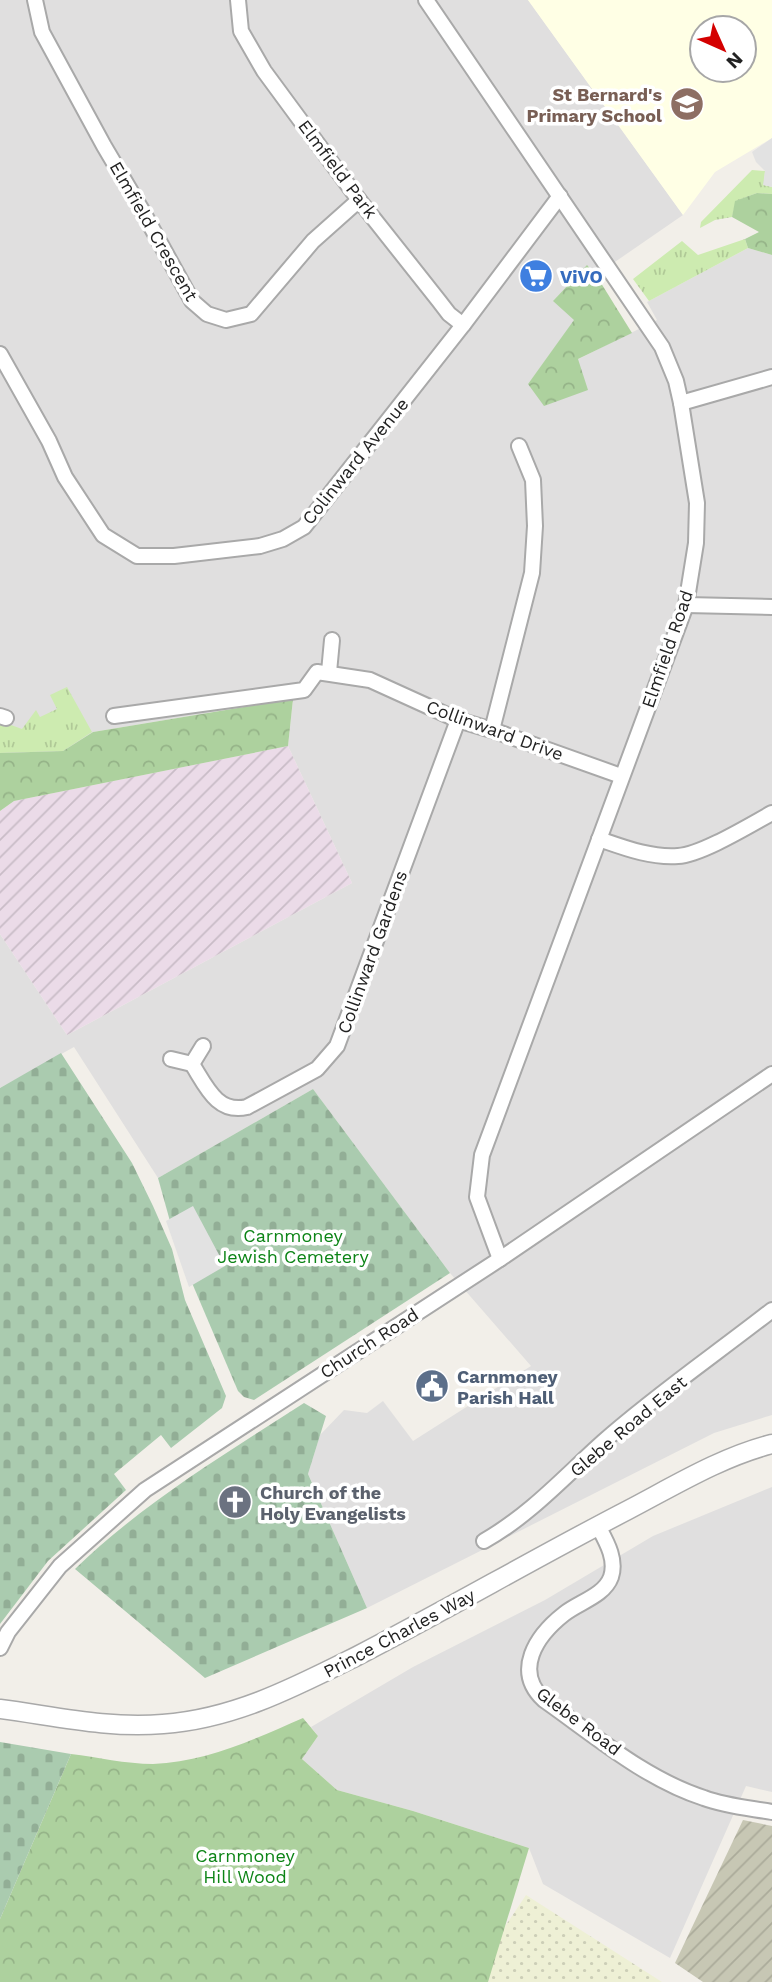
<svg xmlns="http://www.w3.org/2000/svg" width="772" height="1982" viewBox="0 0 772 1982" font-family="'Work Sans',sans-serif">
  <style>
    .residential { fill: #e0dfdf }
    .industrial { fill: url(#industrial-furrows) }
    .education { fill: #ffffe5; fill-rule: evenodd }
    .construction { fill: url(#construction-furrows) }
    .farmland { fill: url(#farmland-dots) }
    .grass { fill: url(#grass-tufts) }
    .forest { fill: url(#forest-crowns) }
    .cemetery { fill: url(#cemetery-stones) }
    .parking { fill: #e2e2e2 }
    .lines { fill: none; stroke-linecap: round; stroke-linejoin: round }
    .minor-casing { stroke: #a9a9a9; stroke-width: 18 }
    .tertiary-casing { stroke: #a9a9a9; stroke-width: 21 }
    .minor { stroke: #fff; stroke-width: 14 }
    .tertiary { stroke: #fff; stroke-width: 18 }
    .labels { text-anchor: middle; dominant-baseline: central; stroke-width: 7; stroke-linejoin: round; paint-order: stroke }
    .education-label { font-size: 18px; font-weight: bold; fill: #785e54; stroke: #fff; text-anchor: end }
    .street-label { font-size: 18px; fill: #222; stroke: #fff }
    .shop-label { font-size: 18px; font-weight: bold; fill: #366cbe; stroke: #fff; text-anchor: start }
    .park-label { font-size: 18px; fill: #0c8416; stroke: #fff }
    .service-label { font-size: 18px; font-weight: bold; fill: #4e5e75; stroke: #fff; text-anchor: start }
    .worship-label { font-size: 18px; font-weight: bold; fill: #5b616d; stroke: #fff; text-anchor: start }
  </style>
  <defs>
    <pattern id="industrial-furrows" width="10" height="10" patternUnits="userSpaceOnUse" patternTransform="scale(1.75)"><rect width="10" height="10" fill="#ebdbe8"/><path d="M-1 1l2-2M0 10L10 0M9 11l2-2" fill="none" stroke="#c9bcc7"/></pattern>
    <pattern id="construction-furrows" width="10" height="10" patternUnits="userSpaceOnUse" patternTransform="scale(1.75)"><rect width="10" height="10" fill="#c7c7b4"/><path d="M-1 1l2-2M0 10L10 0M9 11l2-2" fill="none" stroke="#abab9a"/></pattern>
    <pattern id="farmland-dots" width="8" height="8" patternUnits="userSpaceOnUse" patternTransform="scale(1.75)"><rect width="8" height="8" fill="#eef0d5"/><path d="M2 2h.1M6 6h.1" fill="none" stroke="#ccceb7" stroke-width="1.8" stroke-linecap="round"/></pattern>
    <pattern id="grass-tufts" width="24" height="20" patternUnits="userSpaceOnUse" patternTransform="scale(1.75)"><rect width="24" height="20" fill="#cdebb0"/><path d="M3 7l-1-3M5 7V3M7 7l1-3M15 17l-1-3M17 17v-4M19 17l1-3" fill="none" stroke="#b0c997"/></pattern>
    <pattern id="forest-crowns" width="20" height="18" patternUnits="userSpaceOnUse" patternTransform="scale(1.75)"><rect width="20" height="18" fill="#add19e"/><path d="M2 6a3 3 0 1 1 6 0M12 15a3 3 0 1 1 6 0" fill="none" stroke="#95b388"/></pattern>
    <pattern id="cemetery-stones" width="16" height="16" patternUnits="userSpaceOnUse" patternTransform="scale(1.75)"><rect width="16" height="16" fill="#aacbaf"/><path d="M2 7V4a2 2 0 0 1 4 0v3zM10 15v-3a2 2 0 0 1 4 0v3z" fill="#92ae96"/></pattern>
  </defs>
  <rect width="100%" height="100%" fill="#f2efe9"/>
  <!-- residential -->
  <g class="residential">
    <path d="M0 0H528L683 215 596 275 588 266 554 300 575 320 528 384 657 320 647 302 748 248 772 255V1415L714 1433 367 1608 308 1474 320 1435 344 1410 367 1413 383 1401 413 1441 531 1366 450 1273 313 1089 158 1178 74 1047 0 1088V934L67 1035 352 883 288 746 293 699 93 732 63 751 0 753Z"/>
    <path d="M772 1487V1792L746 1786 670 1958 543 1884 529 1848 413 1811 337 1790 302 1759 318 1736 311 1727 413 1667 545 1600 653 1536Z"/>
  </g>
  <!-- industrial -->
  <path class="industrial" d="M288 746 352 883 67 1035 0 934V811L14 801Z"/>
  <!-- education -->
  <path class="education" d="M528 0H772V138L715 172 683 215ZM702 28H744V70H702Z"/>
  <!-- construction -->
  <path class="construction" d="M743 1820 772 1826V1982H703L675 1963Z"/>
  <!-- farmland -->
  <path class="farmland" d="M526 1895 662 1982H468Z"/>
  <!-- grass -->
  <g class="grass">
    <path d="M752 170 765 171 764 185 772 187V194L757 193 736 201 732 217 715 220 700 228 701 222Z"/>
    <path d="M745 239 748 248 649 301 633 279 682 241 698 255Z"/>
    <path d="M67 687 92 732 63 751 0 753V721L22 729 36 710 40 717 57 709 50 695Z"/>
  </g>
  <!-- forest -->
  <g class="forest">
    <path d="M757 193 772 194V255L748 248 745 239 759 232 732 217 735 201Z"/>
    <path d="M587 265 596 275 632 333 578 359 588 390 544 406 528 384 574 320 553 301Z"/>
    <path d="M293 699 288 746 14 801 0 811V753L63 751 93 732Z"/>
    <path d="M303 1718 318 1736 302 1759 337 1790 413 1811 529 1848 488 1982H0V1919L71 1754C97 1757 126 1764 153 1764 206 1762 255 1739 303 1718Z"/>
  </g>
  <!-- cemetery -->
  <g class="cemetery">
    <path d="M61 1053 132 1163 153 1206 172 1249 185 1300 226 1396 222 1408 171 1448 161 1435 114 1474 126 1490 48 1561 0 1624V1088Z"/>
    <path d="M313 1089 450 1273 254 1400 244 1397 238 1391 178 1250 158 1178Z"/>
    <path d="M304 1403 326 1416 308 1474 367 1608 205 1678 75 1569C143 1503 225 1454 304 1403Z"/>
    <path d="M0 1742 71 1754 0 1919Z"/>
  </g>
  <!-- parking -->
  <g class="parking">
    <path d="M772 138V187L763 185 765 171 756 162 752 152Z"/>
    <path d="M193 1206 225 1266 189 1287 166 1221Z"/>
  </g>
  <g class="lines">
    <!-- minor casing -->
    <g class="minor-casing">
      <g id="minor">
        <path d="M35 0 42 32 104 146 143 212 192 301 207 314 226 320 251 314 313 241 359 200"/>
        <path d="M238 0 241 31 264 71 359 200 439 301 449 314 463 325"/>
        <path d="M426 0 662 347 676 381 681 403 697 503 696 543 686 605 482 1155 477 1197 500 1259"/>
        <path d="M0 354 49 441 65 477 103 535 137 556H174L260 546 283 539 304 527 463 325 560 196"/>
        <path d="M681 403 772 377"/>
        <path d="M686 605 772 607"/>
        <path d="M329 672 332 640"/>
        <path d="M0 716 6 718"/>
        <path d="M114 716 304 690 317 672 370 680 458 720 492 730 621 776"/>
        <path d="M492 730 532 573 535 526 533 480 519 446"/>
        <path d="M599 839C625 848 651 858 678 856 701 855 750 825 772 813"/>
        <path d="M171 1059 192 1064 203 1046"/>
        <path d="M192 1064C206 1086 217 1114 247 1107L317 1069 337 1046 458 720"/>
        <path d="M598 1526C606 1541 617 1559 611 1577 604 1596 579 1602 564 1614 536 1636 513 1671 544 1700 594 1735 645 1779 704 1798 725 1806 749 1808 772 1812"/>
        <path d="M484 1541C530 1515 564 1477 603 1442 656 1395 716 1354 772 1310"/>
        <path d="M0 1648 8 1632 60 1566 145 1490 500 1259 772 1074"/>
      </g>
    </g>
    <!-- tertiary casing -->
    <g class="tertiary-casing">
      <path id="tertiary" d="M0 1709C54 1716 109 1729 163 1724 234 1719 295 1687 357 1656 448 1609 537 1557 628 1510 674 1486 721 1457 772 1444"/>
    </g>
    <!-- minor -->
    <use href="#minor" class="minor"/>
    <!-- tertiary -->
    <use href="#tertiary" class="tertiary"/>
  </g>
  <!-- icons -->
  <defs>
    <g id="school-disc" transform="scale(1.75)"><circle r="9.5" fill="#8d6e63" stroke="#fff"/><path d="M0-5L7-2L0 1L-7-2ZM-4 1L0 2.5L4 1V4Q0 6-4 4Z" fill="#fff"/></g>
    <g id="supermarket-disc" transform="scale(1.75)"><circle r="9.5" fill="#3f7fe0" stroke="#fff"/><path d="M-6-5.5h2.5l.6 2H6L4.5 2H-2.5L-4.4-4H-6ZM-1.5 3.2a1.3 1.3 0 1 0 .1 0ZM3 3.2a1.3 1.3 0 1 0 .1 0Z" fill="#fff"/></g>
    <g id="civic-disc" transform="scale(1.75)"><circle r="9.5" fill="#5c6f8a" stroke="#fff"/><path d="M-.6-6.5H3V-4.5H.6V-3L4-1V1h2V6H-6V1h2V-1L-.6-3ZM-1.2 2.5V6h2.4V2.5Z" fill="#fff"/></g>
    <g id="church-disc" transform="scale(1.75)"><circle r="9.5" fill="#6b7280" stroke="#fff"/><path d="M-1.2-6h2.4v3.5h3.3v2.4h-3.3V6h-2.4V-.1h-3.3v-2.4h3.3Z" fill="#fff"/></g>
  </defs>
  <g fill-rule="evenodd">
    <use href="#school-disc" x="687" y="104"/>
    <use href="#supermarket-disc" x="536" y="276"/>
    <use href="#civic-disc" x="432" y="1386"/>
    <use href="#church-disc" x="235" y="1502"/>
  </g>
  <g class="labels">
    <!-- education labels -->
    <g class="education-label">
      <text x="662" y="94">St Bernard's<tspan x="662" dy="21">Primary School</tspan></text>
    </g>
    <!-- street labels -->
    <g class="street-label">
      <text transform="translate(338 169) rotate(53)">Elmfield Park</text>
      <text transform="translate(154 231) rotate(60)">Elmfield Crescent</text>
      <text transform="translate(355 461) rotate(-51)">Colinward Avenue</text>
      <text transform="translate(667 649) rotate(-71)">Elmfield Road</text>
      <text transform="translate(495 730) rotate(20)">Collinward Drive</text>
      <text transform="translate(372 952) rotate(-70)">Collinward Gardens</text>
      <text transform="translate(369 1343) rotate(-33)">Church Road</text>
      <text transform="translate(628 1426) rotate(-40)">Glebe Road East</text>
      <text transform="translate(399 1633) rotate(-28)">Prince Charles Way</text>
      <text transform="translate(579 1721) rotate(37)">Glebe Road</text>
    </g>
    <!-- shop labels -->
    <g class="shop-label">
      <text x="560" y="276">ViVO</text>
    </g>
    <!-- park labels -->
    <g class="park-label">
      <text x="293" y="1235">Carnmoney<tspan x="293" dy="21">Jewish Cemetery</tspan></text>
      <text x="245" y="1855">Carnmoney<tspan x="245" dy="21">Hill Wood</tspan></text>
    </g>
    <!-- service labels -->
    <g class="service-label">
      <text x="457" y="1376">Carnmoney<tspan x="457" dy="21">Parish Hall</tspan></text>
    </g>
    <!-- worship labels -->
    <g class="worship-label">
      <text x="260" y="1492">Church of the<tspan x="260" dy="21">Holy Evangelists</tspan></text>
    </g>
  </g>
  <!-- north arrow -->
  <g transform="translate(723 49) rotate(135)"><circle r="33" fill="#ffffff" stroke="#a7a7a7" stroke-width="2"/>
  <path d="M0-5L12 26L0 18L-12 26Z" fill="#d40000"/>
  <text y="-10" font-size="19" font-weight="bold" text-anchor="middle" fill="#222222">N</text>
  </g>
</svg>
